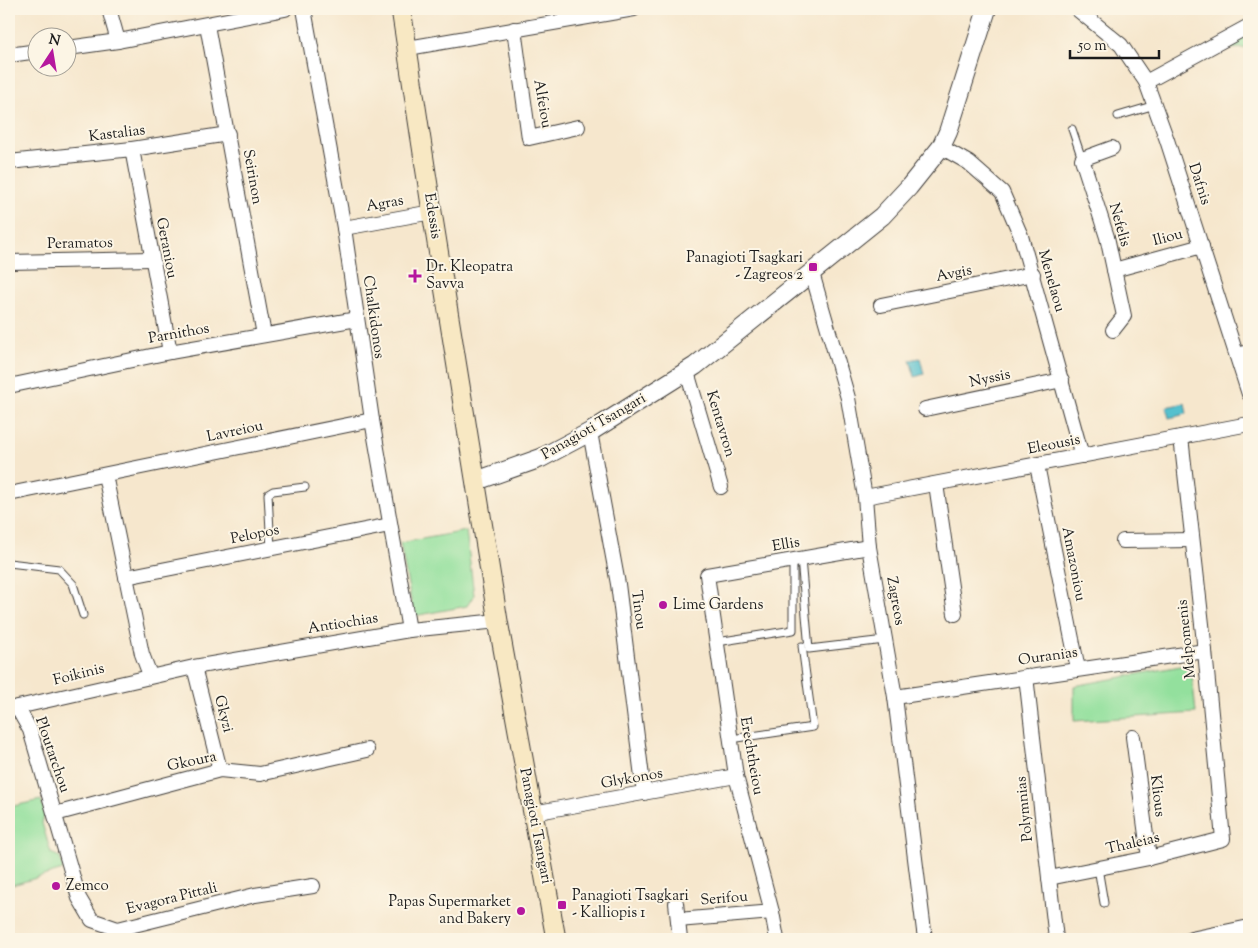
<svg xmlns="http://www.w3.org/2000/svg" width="1258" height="948" viewBox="0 0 1258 948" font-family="'Sorts Mill Goudy',serif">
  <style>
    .green { fill: #93e09d; stroke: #587e5c }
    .water { fill: #54c0ce; stroke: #386e75 }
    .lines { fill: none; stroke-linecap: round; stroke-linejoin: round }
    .service-casing { stroke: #3d3a37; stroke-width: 9 }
    .minor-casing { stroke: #3d3a37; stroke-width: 16 }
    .tertiary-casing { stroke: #3d3a37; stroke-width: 20 }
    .secondary-casing { stroke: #3d3a37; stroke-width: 21 }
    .service { stroke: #fff; stroke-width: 7 }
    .minor { stroke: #fff; stroke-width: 14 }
    .tertiary { stroke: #fff; stroke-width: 18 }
    .secondary { stroke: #f8e8c3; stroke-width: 19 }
    .poi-dot { fill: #b5179e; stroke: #fcf5e5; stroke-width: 2 }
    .labels { text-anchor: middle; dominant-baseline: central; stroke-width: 4; stroke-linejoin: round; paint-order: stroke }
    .street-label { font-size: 15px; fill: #1c1c1c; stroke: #fcf5e5 }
    .poi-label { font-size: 15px; fill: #1c1c1c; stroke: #fcf5e5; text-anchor: start }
  </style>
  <rect width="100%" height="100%" fill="#fcf5e5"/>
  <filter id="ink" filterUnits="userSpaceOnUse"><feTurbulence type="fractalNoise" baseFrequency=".02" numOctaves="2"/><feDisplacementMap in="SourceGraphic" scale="10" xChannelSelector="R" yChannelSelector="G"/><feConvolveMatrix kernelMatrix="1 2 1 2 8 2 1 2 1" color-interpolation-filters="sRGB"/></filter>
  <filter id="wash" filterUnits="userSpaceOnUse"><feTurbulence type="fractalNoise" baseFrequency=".0096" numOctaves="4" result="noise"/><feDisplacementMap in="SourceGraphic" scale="20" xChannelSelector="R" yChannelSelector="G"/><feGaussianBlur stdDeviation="1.12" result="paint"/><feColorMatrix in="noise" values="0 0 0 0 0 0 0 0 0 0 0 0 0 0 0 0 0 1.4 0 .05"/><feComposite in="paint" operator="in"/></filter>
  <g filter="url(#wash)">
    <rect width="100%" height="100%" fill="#f6e7cd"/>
    <!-- green -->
    <g class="green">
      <path d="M1249 26V48L1207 50Z"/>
      <path d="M466 531 474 595 467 606 414 616 400 543Z"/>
      <path d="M1191 664 1196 713 1074 721V686Z"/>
      <path d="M41 800 45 814 42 823 51 853 60 857 63 870 9 886V807Z"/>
    </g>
    <!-- water -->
    <g class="water">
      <path d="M920 358 924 374 915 377 910 360Z"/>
      <path d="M1185 403 1187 414 1169 418 1166 407Z"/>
    </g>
  </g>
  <g filter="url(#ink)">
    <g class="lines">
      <!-- service casing -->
      <g class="service-casing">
        <g id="service">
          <path d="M1118 116 1155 105"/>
          <path d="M1072 129 1082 159"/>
          <path d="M271 549 268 494 273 491 305 487"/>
          <path d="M801 559 809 649 885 640"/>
          <path d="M9 563 59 569 73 584 83 615"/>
          <path d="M717 642 793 630V561"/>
          <path d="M731 739 813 727 802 646"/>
          <path d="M1098 868 1104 903"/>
        </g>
      </g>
      <!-- minor casing -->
      <g class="minor-casing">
        <g id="minor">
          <path d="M109 9 118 41"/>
          <path d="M304 9 344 228 372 420 409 630"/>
          <path d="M1077 9 1121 45 1146 82 1167 140 1249 394"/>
          <path d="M207 25 264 335"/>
          <path d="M514 29 529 138 578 127"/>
          <path d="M68 48 118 41 285 9"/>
          <path d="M408 48 634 9"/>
          <path d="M9 55 38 51"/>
          <path d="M1146 82 1249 26"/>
          <path d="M941 147 969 163 1002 192 1021 236 1082 456"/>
          <path d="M1112 148 1082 159 1107 237 1124 316 1113 330"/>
          <path d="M132 149 170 352"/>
          <path d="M9 162 132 149 228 134"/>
          <path d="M344 228 432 212"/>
          <path d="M9 262 151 259"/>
          <path d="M1114 270 1202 246"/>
          <path d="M812 273 848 398 865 497 869 547 895 697 925 939"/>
          <path d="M881 305 1033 274"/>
          <path d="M1237 355 1249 352"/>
          <path d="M687 372 721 487"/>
          <path d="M9 386 170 352 357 319"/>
          <path d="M925 409 1062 380"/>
          <path d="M590 432 618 584 644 793"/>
          <path d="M1037 465 1078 669"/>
          <path d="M105 475 142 654 150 675"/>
          <path d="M936 484 955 614"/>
          <path d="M9 494 372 420"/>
          <path d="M865 497 1249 424"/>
          <path d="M1123 541 1192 540"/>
          <path d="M126 577 390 525"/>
          <path d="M194 667 220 770"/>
          <path d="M1026 676 1056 939"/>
          <path d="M895 697 1205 651"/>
          <path d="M17 707 30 730 79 898 92 920 118 929 255 895 313 886"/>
          <path d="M9 709 194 667 409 630 498 621"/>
          <path d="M1133 737 1149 858"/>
          <path d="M533 813 736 776"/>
          <path d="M55 814 220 770 260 774 367 750"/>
          <path d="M1049 878 1149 858 1223 839 1205 651 1181 437"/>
          <path d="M676 903 680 939"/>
          <path d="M678 920 772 912"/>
          <path d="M777 939 772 912 736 776 707 575 869 547"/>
          <path d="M1191 939 1249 927"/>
        </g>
      </g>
      <!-- tertiary casing -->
      <g class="tertiary-casing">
        <path id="tertiary" d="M476 481 541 458 590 432 695 366 882 216 909 187 941 147 948 132 987 9"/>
      </g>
      <!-- secondary casing -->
      <g class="secondary-casing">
        <path id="secondary" d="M401 9 432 212 498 621 556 939"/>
      </g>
      <!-- service -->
      <use href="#service" class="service"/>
      <!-- minor -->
      <use href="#minor" class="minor"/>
      <!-- tertiary -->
      <use href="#tertiary" class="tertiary"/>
      <!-- secondary -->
      <use href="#secondary" class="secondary"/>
    </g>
  </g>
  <!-- markers -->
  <g class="poi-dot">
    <rect x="808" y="262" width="10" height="10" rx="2.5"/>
    <path d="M412.5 268.5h5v5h5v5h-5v5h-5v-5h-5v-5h5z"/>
    <circle cx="663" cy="605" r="5"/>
    <circle cx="56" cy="886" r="5"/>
    <rect x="557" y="900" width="10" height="10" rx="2.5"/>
    <circle cx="521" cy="911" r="5"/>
  </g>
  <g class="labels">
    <!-- street labels -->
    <g class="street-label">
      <text transform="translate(542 104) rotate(80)">Alfeiou</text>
      <text transform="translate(117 134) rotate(-7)">Kastalias</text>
      <text transform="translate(252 177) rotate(80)">Seirinon</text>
      <text transform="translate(1199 184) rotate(72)">Dafnis</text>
      <text transform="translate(385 204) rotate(-10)">Agras</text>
      <text transform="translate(432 216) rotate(81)">Edessis</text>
      <text transform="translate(1119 225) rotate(74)">Nefelis</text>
      <text transform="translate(1168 238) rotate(-15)">Iliou</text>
      <text transform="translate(80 244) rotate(-1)">Peramatos</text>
      <text transform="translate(166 248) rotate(79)">Geraniou</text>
      <text transform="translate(954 274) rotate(-11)">Avgis</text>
      <text transform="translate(1051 281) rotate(74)">Menelaou</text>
      <text transform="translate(373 317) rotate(82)">Chalkidonos</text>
      <text transform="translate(179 334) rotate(-10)">Parnithos</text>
      <text transform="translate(990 379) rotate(-12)">Nyssis</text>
      <text transform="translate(720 424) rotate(73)">Kentavron</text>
      <text transform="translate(594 427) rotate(-30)">Panagioti Tsangari</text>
      <text transform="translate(235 432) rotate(-12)">Lavreiou</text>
      <text transform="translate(1054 445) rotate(-11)">Eleousis</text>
      <text transform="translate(255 535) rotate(-11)">Pelopos</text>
      <text transform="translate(786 545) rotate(-10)">Ellis</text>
      <text transform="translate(1073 564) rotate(79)">Amazoniou</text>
      <text transform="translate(895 601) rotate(80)">Zagreos</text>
      <text transform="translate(638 610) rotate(83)">Tinou</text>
      <text transform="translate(343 624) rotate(-9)">Antiochias</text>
      <text transform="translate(1187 639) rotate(-96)">Melpomenis</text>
      <text transform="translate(1048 657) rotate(-8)">Ouranias</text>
      <text transform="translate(79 675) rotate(-14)">Foikinis</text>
      <text transform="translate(223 714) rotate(76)">Gkyzi</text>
      <text transform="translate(52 755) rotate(71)">Ploutarchou</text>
      <text transform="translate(751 756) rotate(80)">Erechtheiou</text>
      <text transform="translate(192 762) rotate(-12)">Gkoura</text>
      <text transform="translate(632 779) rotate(-10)">Glykonos</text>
      <text transform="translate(1157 796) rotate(83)">Klious</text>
      <text transform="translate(1025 809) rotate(-96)">Polymnias</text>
      <text transform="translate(535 826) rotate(79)">Panagioti Tsangari</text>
      <text transform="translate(1133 844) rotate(-13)">Thaleias</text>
      <text transform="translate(172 899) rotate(-14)">Evagora Pittali</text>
      <text transform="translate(724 899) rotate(-5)">Serifou</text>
    </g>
    <!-- poi labels -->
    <g class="poi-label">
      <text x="803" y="258" text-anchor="end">Panagioti Tsagkari<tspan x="803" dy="17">- Zagreos 2</tspan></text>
      <text x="426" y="267">Dr. Kleopatra<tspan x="426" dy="17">Savva</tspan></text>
      <text x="673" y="605">Lime Gardens</text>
      <text x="66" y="886">Zemco</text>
      <text x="572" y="896">Panagioti Tsagkari<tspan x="572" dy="17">- Kalliopis 1</tspan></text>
      <text x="511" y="902" text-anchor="end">Papas Supermarket<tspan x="511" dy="17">and Bakery</tspan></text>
    </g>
  </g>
  <!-- margin -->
  <rect width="1258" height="948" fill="none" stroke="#fcf5e5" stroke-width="30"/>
  <!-- north arrow -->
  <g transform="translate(52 52) rotate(12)"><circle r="24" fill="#fcf5e5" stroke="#a29e95"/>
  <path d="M0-4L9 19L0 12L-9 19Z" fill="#b5179e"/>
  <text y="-8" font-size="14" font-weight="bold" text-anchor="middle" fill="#1c1c1c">N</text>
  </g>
  <!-- scale -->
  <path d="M1070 50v8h89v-8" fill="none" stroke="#1c1c1c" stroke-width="2.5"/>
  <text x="1078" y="50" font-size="15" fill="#1c1c1c" stroke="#fcf5e5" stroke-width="4" paint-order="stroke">50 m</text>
</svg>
